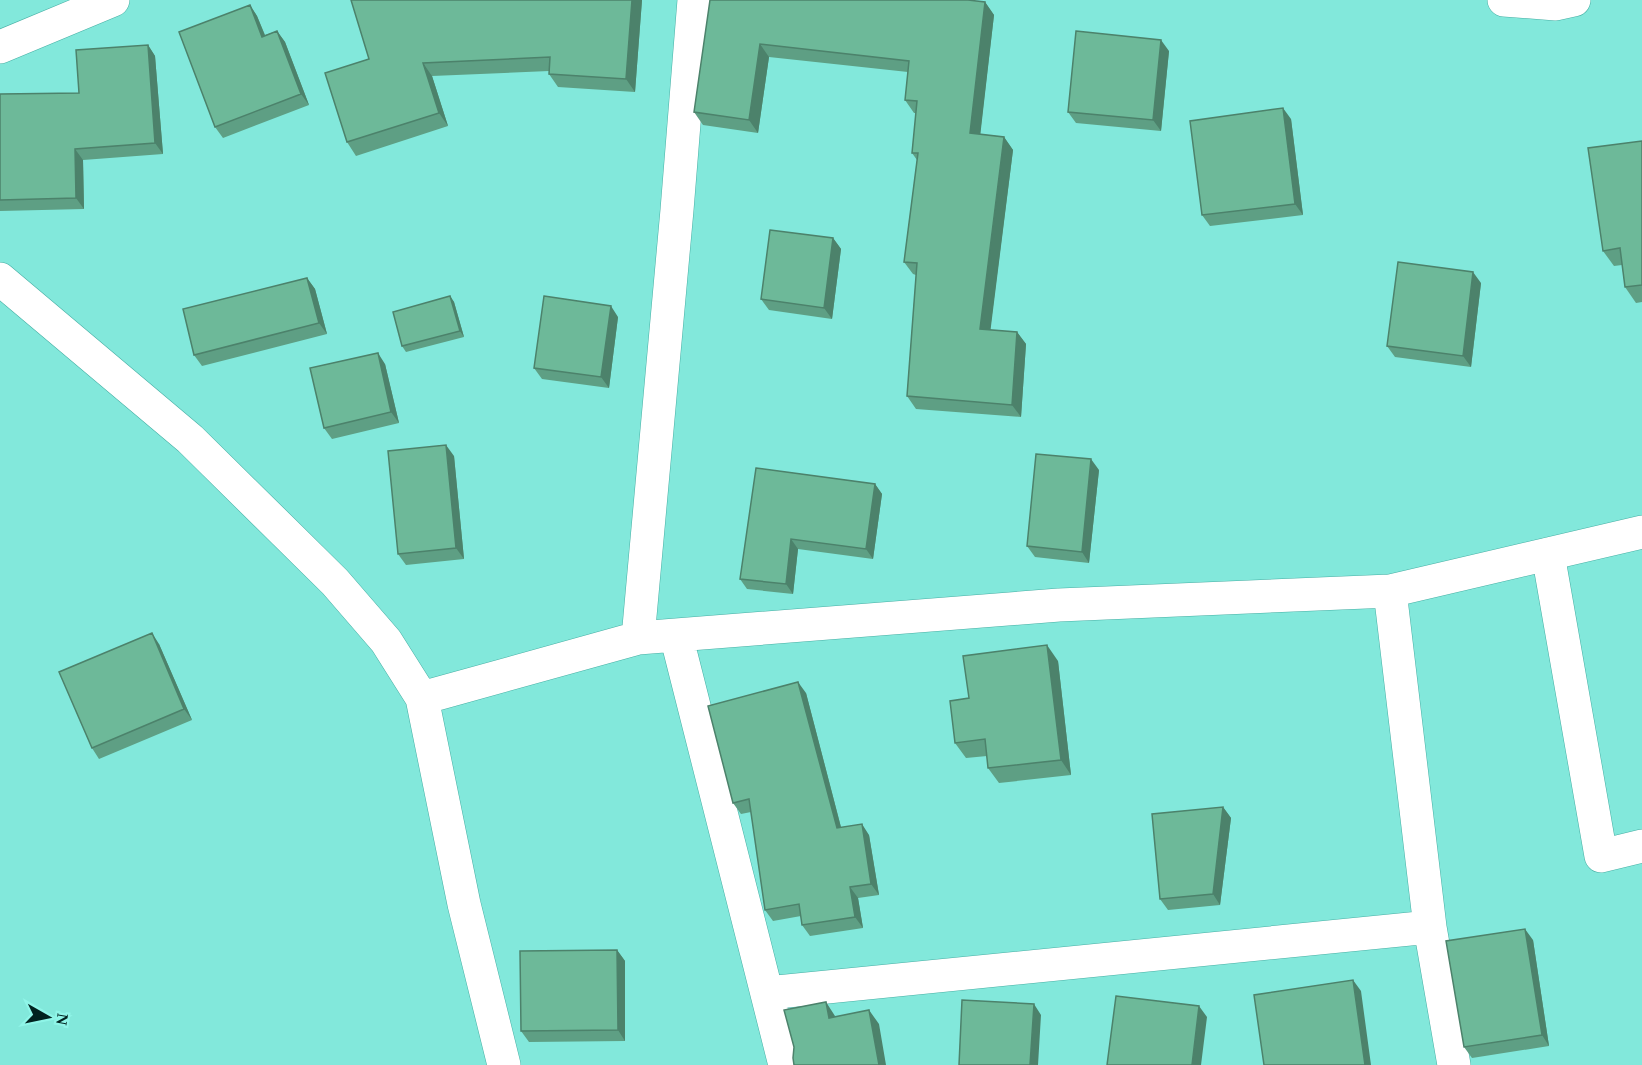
<svg xmlns="http://www.w3.org/2000/svg" width="1642" height="1065" font-family="'Times New Roman',serif">
<style>
.lines{fill:none;stroke-linecap:round;stroke-linejoin:round}
.minor-casing{stroke:#46afa4;stroke-width:34}
.tertiary-casing{stroke:#46afa4;stroke-width:34}
.minor{stroke:#fff;stroke-width:33}
.tertiary{stroke:#fff;stroke-width:33}
.wall{fill:#5e9f84}
.shaded-wall{fill:#4c826b}
.building{fill:#6db999;stroke:#4c826b;stroke-width:1.5}
</style>
<rect width="100%" height="100%" fill="#82e8db"/>
<g class="lines">
<g class="minor-casing">
<path id="minor" d="M0 279 190 439 335 582 386 641 422 698 464 904 504 1065
M1548 554 1601 856 1642 846
M1390 591 1430 927 1454 1065
M676 635 785 1065
M638 638 677 210 694 0
M422 698 638 638 1059 605 1390 591 1642 532
M767 993 1430 927"/>
</g>
<g class="tertiary-casing">
<path id="tertiary" d="M1504 0 1556 4 1574 0
M0 47 113 0"/>
</g>
<use href="#minor" class="minor"/>
<use href="#tertiary" class="tertiary"/>
</g>
<path class="wall" d="M351 0H642L635 92 558 87 549 74V71L432 76 448 126 356 156 347 142 369 59Z
M710 0 985 2 994 15 980 134 1004 137 1013 150 990 330 1017 332 1026 344 1021 417 916 409 907 396 916 275 913 274 904 262 917 160 912 153 916 113H914L905 100 908 72 769 57 758 133 703 125 694 112Z
M250 5 257 16 265 35 277 31 285 42 309 105 223 138 215 127Z
M148 45 155 56 163 154 83 160 84 209 0 211V94L79 93Z
M1169 51 1161 131 1076 123 1068 112Z
M1291 119 1303 215 1210 226 1202 215Z
M1642 141V302L1636 303 1625 287 1622 265 1614 266 1603 251Z
M833 238 841 249 832 319 769 310 761 299Z
M307 278 315 289 327 334 202 366 194 355Z
M1481 283 1471 367 1395 357 1387 346Z
M450 296 454 302 464 337 406 352 402 346Z
M618 317 609 388 542 379 534 368Z
M385 364 399 423 332 439 324 428Z
M454 456 464 559 406 565 398 554Z
M756 468 875 484 882 494 873 559 798 549 793 594 747 589 740 579Z
M1099 470 1089 563 1035 557 1027 546Z
M159 644 192 720 99 759 92 748Z
M1058 661 1071 775 999 783 988 768 987 756 966 758 955 743 969 698Z
M806 693 841 827 869 835 879 895 858 898 863 928 810 936 802 925 801 916 773 921 765 910 751 812 741 814 733 803Z
M1223 807 1231 818 1220 905 1168 910 1160 899Z
M1533 940 1549 1046 1472 1058 1464 1047Z
M617 950 625 961V1041L529 1042 521 1031Z"/>
<path class="shaded-wall" d="M632 0H642L635 92 626 79Z
M985 2 994 15 979 146 970 133Z
M250 5 257 16 270 48 262 37Z
M277 31 285 42 309 105 301 94Z
M1161 40 1169 51 1161 131 1153 120Z
M760 44 769 57 758 133 749 120Z
M148 45 155 56 163 154 155 143Z
M423 63 432 76 448 126 439 113Z
M1283 108 1291 119 1303 215 1295 204Z
M1004 137 1013 150 989 342 980 329Z
M75 149 83 160 84 209 76 198Z
M833 238 841 249 832 319 824 308Z
M1473 272 1481 283 1471 367 1463 356Z
M307 278 315 289 327 334 319 323Z
M450 296 454 302 464 337 460 331Z
M611 306 618 317 609 388 601 377Z
M1017 332 1026 344 1021 417 1012 405Z
M378 353 385 364 399 423 391 412Z
M446 445 454 456 464 559 456 548Z
M1091 459 1099 470 1089 563 1082 552Z
M875 484 882 494 873 559 866 549Z
M791 539 798 549 793 594 786 584Z
M152 633 159 644 192 720 184 709Z
M1047 645 1058 661 1071 775 1061 760Z
M798 682 806 693 844 839 837 828Z
M1223 807 1231 818 1220 905 1213 894Z
M862 824 869 835 879 895 871 884Z
M850 887 858 898 863 928 855 917Z
M1525 929 1533 940 1549 1046 1542 1035Z
M617 950 625 961V1041L618 1030Z
M1353 980 1361 991 1371 1065H1365Z
M826 1002 835 1016 838 1032 829 1018Z
M1034 1004 1041 1015 1038 1065H1030Z
M1199 1006 1207 1017 1201 1065H1192Z
M869 1010 879 1024 886 1065H879Z"/>
<path class="building" d="M351 0H632L626 79 549 74 550 57 423 63 439 113 347 142 325 73 369 59Z
M710 0H968L985 2 970 133 1004 137 980 329 1017 332 1012 405 907 396 917 263 904 262 918 153H912L917 101 905 100 909 61 760 44 749 120 694 112Z
M250 5 262 37 277 31 301 94 215 127 179 32Z
M1076 31 1161 40 1153 120 1068 112Z
M148 45 155 143 75 149 76 198 0 200V94L79 93 76 50Z
M1283 108 1295 204 1202 215 1190 121Z
M1642 141V285L1625 287 1620 248 1603 251 1588 148Z
M770 230 833 238 824 308 761 299Z
M1398 262 1473 272 1463 356 1387 346Z
M307 278 319 323 194 355 183 309Z
M450 296 460 331 402 346 393 312Z
M544 296 611 306 601 377 534 368Z
M378 353 391 412 324 428 310 368Z
M446 445 456 548 398 554 388 451Z
M1036 454 1091 459 1082 552 1027 546Z
M756 468 875 484 866 549 791 539 786 584 740 579Z
M152 633 184 709 92 748 59 672Z
M1047 645 1061 760 988 768 985 739 955 743 950 701 969 698 963 656Z
M798 682 837 828 862 824 871 884 850 887 855 917 802 925 799 904 765 910 749 799 733 803 708 706Z
M1223 807 1213 894 1160 899 1152 814Z
M1525 929 1542 1035 1464 1047 1446 941Z
M617 950 618 1030 521 1031 520 951Z
M1353 980 1365 1065H1264L1254 995Z
M1116 996 1199 1006 1192 1065H1107Z
M962 1000 1034 1004 1030 1065H959Z
M826 1002 829 1018 869 1010 879 1065H794L793 1058 794 1047 784 1010Z"/>
<g transform="translate(48 1017) rotate(99)" stroke="#8ff5e8" stroke-width="4.5" paint-order="stroke">
<path d="M0-4.5L10 22L0 15L-10 22Z" fill="#01221f"/>
<text y="-9" font-size="16" font-weight="bold" text-anchor="middle" fill="#01221f">N</text>
</g>
</svg>
